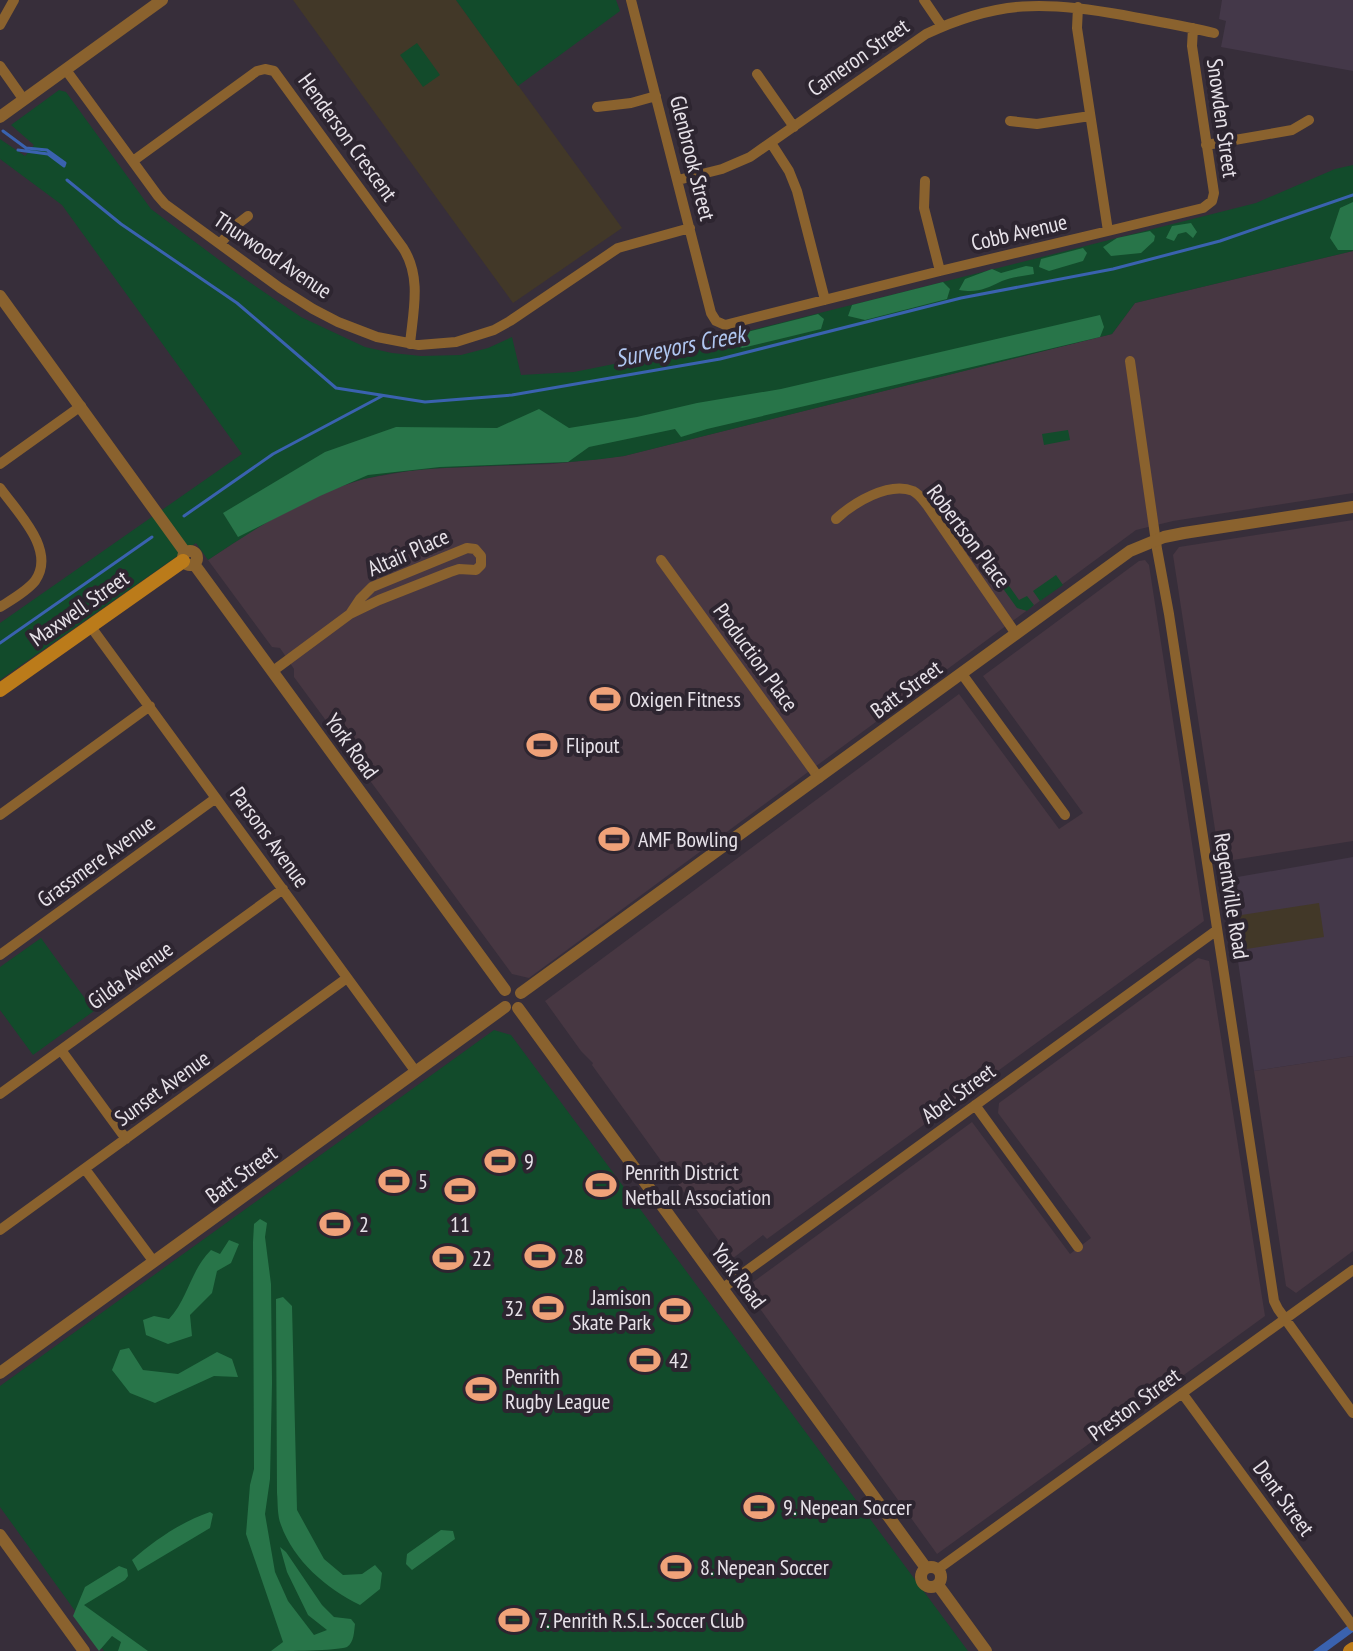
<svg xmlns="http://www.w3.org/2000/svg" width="1353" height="1651" font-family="'PT Sans Narrow',sans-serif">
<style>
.built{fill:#443849}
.industrial{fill:#473742}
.education{fill:#423828}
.green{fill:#124b2b}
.forest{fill:#287549}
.water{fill:#3a62af}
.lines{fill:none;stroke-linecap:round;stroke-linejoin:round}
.stream{stroke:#3a62af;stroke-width:3}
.minor{stroke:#8a622e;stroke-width:10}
.tertiary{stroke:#8a622e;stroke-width:12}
.secondary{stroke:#bb7b1a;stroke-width:14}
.labels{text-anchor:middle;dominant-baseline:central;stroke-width:8;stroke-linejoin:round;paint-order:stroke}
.street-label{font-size:22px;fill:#e7e2e9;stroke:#2d2530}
.poi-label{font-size:22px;fill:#e7e2e9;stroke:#2d2530;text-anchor:start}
.water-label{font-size:24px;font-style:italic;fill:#b0c7f1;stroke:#2d2530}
</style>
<rect width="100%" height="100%" fill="#372e3a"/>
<path class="built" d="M1222 0H1353V71L1221 47 1226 21 1219 19Z
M1353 857V1056L1254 1071 1226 879Z"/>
<path class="industrial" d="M1353 251V493L1173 521 1136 530 529 978 512 974 294 677V669L280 648 272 647 208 560 264 523 328 491 363 479 420 469 553 464 624 456 1112 334 1135 303Z
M1353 520V841L1220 862 1173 555 1179 547Z
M1145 560 1149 565 1204 921 767 1239 763 1235 732 1259 592 1065 593 1063 581 1051 545 1001 959 694 1059 829 1083 813 983 676 1139 561Z
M1198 958 1209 961 1265 1316 937 1554 745 1288 972 1122 1070 1254 1091 1238 998 1113 999 1103Z
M1353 1056V1251L1296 1293 1286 1286 1254 1071Z"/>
<path class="education" d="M293 0H456L622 228 513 303Z
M1319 903 1324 937 1240 950 1235 916Z"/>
<path class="green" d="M456 0H616L620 11 518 86Z
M417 43 440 75 423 87 400 55Z
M59 90 66 92 151 209 242 277 301 317 365 347 392 353 421 356 461 355 488 348 512 337 521 375 574 372 629 361 1256 203 1335 169 1353 165V251L1135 303 1112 334 624 456C578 463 532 464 485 466 444 468 404 469 364 479 307 494 257 528 208 560L196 543 0 680V623L242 454 62 205 0 159V139L25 156 34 145 11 125Z
M1068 430 1070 440 1044 445 1042 434Z
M986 554 1019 600 1027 596 1034 605 1027 611 1017 608 981 558Z
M1056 575 1063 585 1040 601 1033 591Z
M41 938 94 1011 33 1055 0 1010V967Z
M494 1030 511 1035 968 1651H104L0 1507V1386Z"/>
<path class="forest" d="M1353 202V250H1338L1330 238 1340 208Z
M1191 223 1197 232 1193 238 1186 232 1178 234 1174 241 1166 238 1172 226Z
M1150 231 1155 236 1154 241 1141 253 1111 256 1103 247 1117 238Z
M1083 248 1087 253 1083 261 1049 271 1039 267 1041 259Z
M1026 266 1033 267 1034 274C1024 276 1011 277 1002 281 985 289 978 293 959 290L965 279 992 269 1001 273Z
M943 282 950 289 947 299 865 320 848 316 852 305Z
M818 314 824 319 821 329 742 348 727 341 731 336Z
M1100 315 1104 327 1100 337 707 429 681 437 675 429 589 447 568 462 440 467 368 475 320 496 238 537 223 513 325 452 396 427 497 428 539 409 569 428 637 417 697 403 781 389Z
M260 1219 267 1223 265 1237 271 1284 272 1383 270 1479 265 1514 275 1572 288 1601 314 1635 327 1630 308 1615 287 1572 280 1547 286 1552 322 1605 334 1617 351 1619 355 1624C354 1632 354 1642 347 1647 336 1651 286 1651 271 1651L283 1642 246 1534 250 1485 254 1469 253 1242 254 1224Z
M229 1240 239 1244 231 1263 217 1271 212 1293 190 1315 192 1336 168 1344 146 1335 143 1320 154 1316 169 1319C189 1297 190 1271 211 1250L220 1254Z
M283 1297 292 1306 297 1510 324 1559 343 1575 362 1574 375 1565 382 1573 380 1589 360 1605C326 1588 294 1561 281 1525 277 1515 278 1503 277 1493L276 1299Z
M129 1348 143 1370 178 1374 217 1352 232 1359 238 1377 214 1376 155 1403 130 1393 112 1370 120 1350Z
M210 1512 213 1514 210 1528 138 1571 132 1560C155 1540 181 1522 210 1512Z
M441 1530 453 1531 455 1539 412 1570 406 1564 407 1554Z
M119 1566 127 1569 128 1576 125 1580 84 1605 148 1651H118L121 1642 112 1636 99 1651 73 1616 85 1587Z"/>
<path class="water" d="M1353 1622V1632L1327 1651H1313Z"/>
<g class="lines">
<path class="stream" d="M3 131 26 148
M18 150 48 154 64 166 65 163 47 150 26 148
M67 180 121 224 237 303 336 388 425 402 512 395 720 359 961 298 1113 269 1220 241 1353 195
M184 516 273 454 382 396
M0 643 152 537"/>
<path class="minor" d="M631 0 711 313 716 321 725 325 940 271 1108 231 1077 28 1078 7
M924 0 941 25
M0 25 14 0
M0 66 24 100
M66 70 158 196 165 204 280 288 313 309 338 322 377 337 419 345 456 342 494 330 510 321 618 248 690 228
M757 74 794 127
M597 107 631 103 656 96
M1010 121 1037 124 1090 116
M771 143 789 171 797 191 825 300
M1206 145 1292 130 1309 120
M133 161 257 71 265 69 274 71 403 248C422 277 413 312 410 344
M678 180 722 169 750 157 926 34C998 0 1046 1 1123 15 1154 21 1184 26 1214 33
M925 181 924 208 940 271
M1108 231 1203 208 1212 201 1214 193 1192 46 1193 28
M220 244 235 226 248 216
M1130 361 1157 549 1169 614 1274 1301 1278 1309 1353 1413
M0 464 81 406
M0 488C17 512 57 550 35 581 26 592 11 600 0 607
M836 519C853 503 889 481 913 491 919 494 923 500 927 505L1016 634
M661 560 819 778
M91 627 416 1072
M273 671 350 614 379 600 450 572 459 569 476 570 481 565V556L475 549 467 548 372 587 360 599 350 614
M962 674 1065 815
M0 815 150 706
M0 955 216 798
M61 1050 126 1139
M0 1094 283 889
M975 1105 1078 1247
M85 1169 154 1262
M0 1230 347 978
M723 1288 1217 930
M1182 1393 1353 1626
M938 1569 1353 1270"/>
<path class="tertiary" d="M0 117 162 0
M0 296 185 552
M183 558a7 7 0 1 1 14 0a7 7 0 1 1-14 0Z
M194 564 505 990
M521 993 1130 551 1164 537 1184 533 1353 507
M518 1008 926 1568
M0 1373 505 1007
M0 1535 84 1651
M921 1577a10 10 0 1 1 20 0a10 10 0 1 1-20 0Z
M938 1585 986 1651"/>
<path class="secondary" d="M0 690 183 561
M1350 1651 1353 1649"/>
</g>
<defs>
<g id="stadium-bare" transform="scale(2.4)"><path d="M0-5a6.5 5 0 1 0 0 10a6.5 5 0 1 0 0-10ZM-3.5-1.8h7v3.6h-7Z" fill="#f0a279" stroke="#2d2530" stroke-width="2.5" paint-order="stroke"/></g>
</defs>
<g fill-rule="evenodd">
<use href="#stadium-bare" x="605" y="699"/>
<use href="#stadium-bare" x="542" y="745"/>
<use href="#stadium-bare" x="614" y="839"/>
<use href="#stadium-bare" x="500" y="1161"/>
<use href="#stadium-bare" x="394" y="1181"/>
<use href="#stadium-bare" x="601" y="1185"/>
<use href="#stadium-bare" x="460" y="1190"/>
<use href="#stadium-bare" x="335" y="1224"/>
<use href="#stadium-bare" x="540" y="1256"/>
<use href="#stadium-bare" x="448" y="1258"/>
<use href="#stadium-bare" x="548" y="1308"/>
<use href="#stadium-bare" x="675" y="1310"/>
<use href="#stadium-bare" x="645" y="1360"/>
<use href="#stadium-bare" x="481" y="1389"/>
<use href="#stadium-bare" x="759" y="1507"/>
<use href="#stadium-bare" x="676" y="1567"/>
<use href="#stadium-bare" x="514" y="1620"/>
</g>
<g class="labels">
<g class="street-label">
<text transform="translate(858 57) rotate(-35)">Cameron Street</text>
<text transform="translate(1223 118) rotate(82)">Snowden Street</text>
<text transform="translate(348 137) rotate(54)">Henderson Crescent</text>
<text transform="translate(693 158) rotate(76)">Glenbrook Street</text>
<text transform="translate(1019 232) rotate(-13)">Cobb Avenue</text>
<text transform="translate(273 255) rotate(34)">Thurwood Avenue</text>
<text transform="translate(969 536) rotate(53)">Robertson Place</text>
<text transform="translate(408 552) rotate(-24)">Altair Place</text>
<text transform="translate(79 608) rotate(-35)">Maxwell Street</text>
<text transform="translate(756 657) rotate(54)">Production Place</text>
<text transform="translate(906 689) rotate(-36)">Batt Street</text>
<text transform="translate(352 746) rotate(54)">York Road</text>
<text transform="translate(270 837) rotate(54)">Parsons Avenue</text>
<text transform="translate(96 861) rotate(-36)">Grassmere Avenue</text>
<text transform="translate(1232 896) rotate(81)">Regentville Road</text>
<text transform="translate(130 975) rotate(-36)">Gilda Avenue</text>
<text transform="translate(162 1088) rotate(-36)">Sunset Avenue</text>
<text transform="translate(958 1093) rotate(-36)">Abel Street</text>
<text transform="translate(241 1174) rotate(-36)">Batt Street</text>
<text transform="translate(739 1276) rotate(53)">York Road</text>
<text transform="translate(1134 1404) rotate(-36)">Preston Street</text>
<text transform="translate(1284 1498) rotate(54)">Dent Street</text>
</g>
<g class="poi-label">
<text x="629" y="699">Oxigen Fitness</text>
<text x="566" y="745">Flipout</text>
<text x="638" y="839">AMF Bowling</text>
<text x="524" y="1161">9</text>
<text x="625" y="1172">Penrith District<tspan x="625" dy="25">Netball Association</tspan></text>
<text x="418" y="1181">5</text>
<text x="359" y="1224">2</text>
<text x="460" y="1224" text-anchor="middle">11</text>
<text x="564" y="1256">28</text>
<text x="472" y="1258">22</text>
<text x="651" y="1297" text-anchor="end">Jamison<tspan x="651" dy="25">Skate Park</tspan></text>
<text x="524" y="1308" text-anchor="end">32</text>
<text x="669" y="1360">42</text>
<text x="505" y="1376">Penrith<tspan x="505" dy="25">Rugby League</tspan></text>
<text x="783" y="1507">9. Nepean Soccer</text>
<text x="700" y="1567">8. Nepean Soccer</text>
<text x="538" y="1620">7. Penrith R.S.L. Soccer Club</text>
</g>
<g class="water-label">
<text transform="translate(680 346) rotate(-11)">Surveyors Creek</text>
</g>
</g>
</svg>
